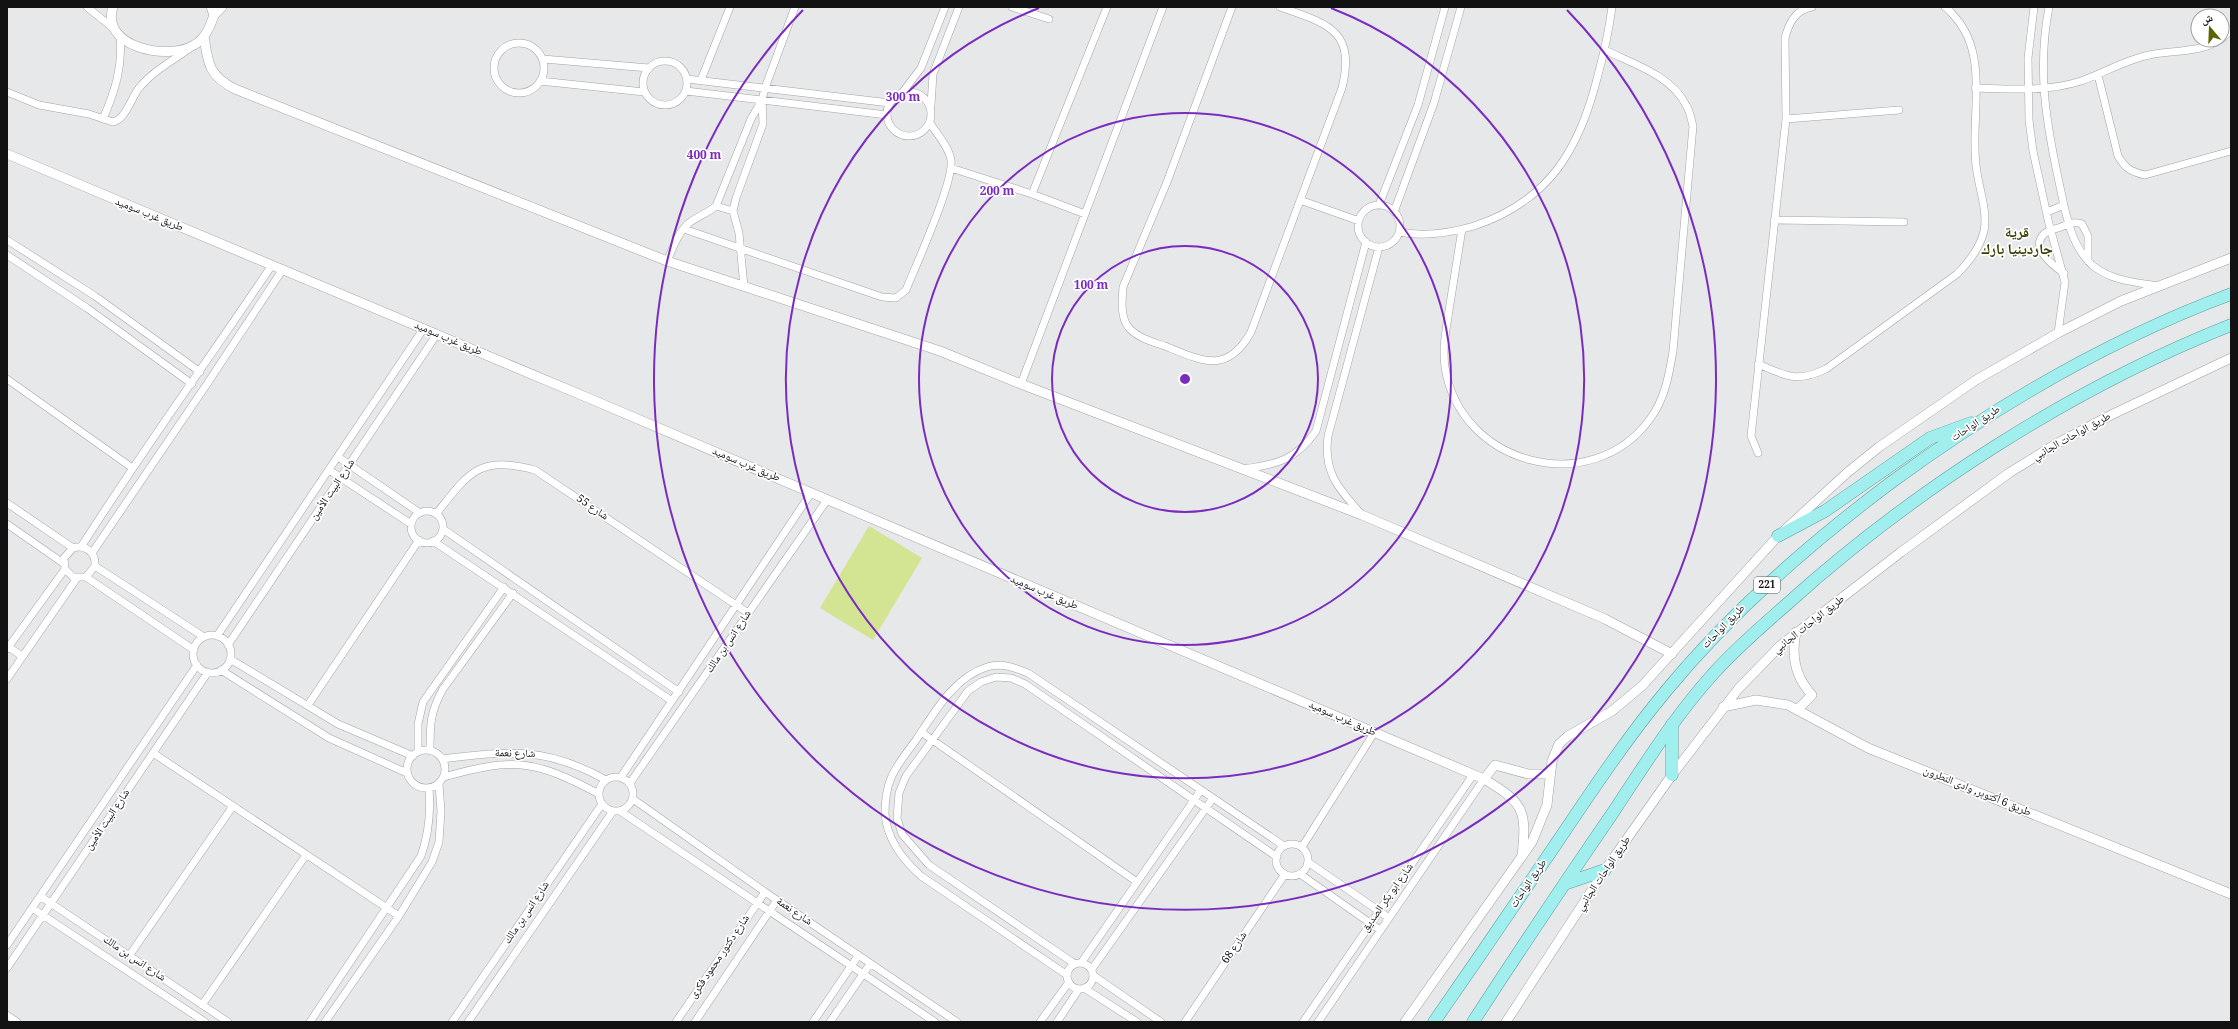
<svg xmlns="http://www.w3.org/2000/svg" width="2238" height="1029" font-family="Georgia,'Noto Naskh Arabic',serif">
<style>
.green{fill:#d3e492}
.lines{fill:none;stroke-linecap:round;stroke-linejoin:round}
.minor-casing{stroke:#a2a4a5;stroke-width:8}
.tertiary-casing{stroke:#a2a4a5;stroke-width:10}
.trunk-casing{stroke:#5f9e9e;stroke-width:13}
.minor{stroke:#fff;stroke-width:7}
.tertiary{stroke:#fff;stroke-width:9}
.trunk{stroke:#a0eeee;stroke-width:12}
.ring{fill:none;stroke:#7b2cbf;stroke-width:2}
.labels{text-anchor:middle;dominant-baseline:central;stroke-width:3.5;stroke-linejoin:round;paint-order:stroke}
.shield{fill:#fff;stroke:#59595a;stroke-width:1}
.shield-label{font-size:10px;font-weight:bold;fill:#121213}
.street-label{font-size:11px;fill:#121213;stroke:#fff}
.district-label{font-size:15px;font-weight:bold;fill:#3d4203;stroke:#fff}
.centre{fill:#7b2cbf;stroke:#fff;stroke-width:2}
.ring-label{font-size:12px;text-anchor:middle;font-weight:bold;fill:#7b2cbf;stroke:#fff;stroke-width:3.5;stroke-linejoin:round;paint-order:stroke}
</style>
<rect width="100%" height="100%" fill="#e6e8e9"/>
<path class="green" d="M869 526 922 558 873 640 820 608Z"/>
<g class="lines">
<g class="minor-casing">
<path id="minor" d="M87 7 113 28
M1012 7 1049 19
M1232 7 1167 182 1123 287C1122 300 1120 317 1129 328 1138 338 1153 342 1165 346 1202 361 1227 375 1251 332L1342 88C1356 30 1328 24 1280 7
M2034 7 2028 58 2029 120 2033 151 2049 224 2065 282 2058 333
M2049 7C2037 69 2046 122 2059 182 2065 210 2070 245 2092 265 2111 281 2135 282 2158 286
M2222 39 2231 30
M494 68a25 25 0 1 1 50 0a25 25 0 1 1-50 0Z
M543 59 649 68
M643 83a22 22 0 1 1 44 0a22 22 0 1 1-44 0Z
M2098 75 2118 156C2125 168 2131 172 2145 175L2231 151
M687 79 890 103
M701 80 730 7
M540 81 644 92
M1975 88C2011 89 2047 92 2081 81 2104 73 2125 60 2149 55 2172 50 2200 53 2220 40
M686 91 887 115
M887 114a22 22 0 1 1 44 0a22 22 0 1 1-44 0Z
M7 92 39 105 89 114 113 122C126 119 131 98 139 88 152 72 172 61 189 49
M902 93 921 68 945 7
M931 105 933 74 959 7
M103 119C115 91 123 67 120 36
M1786 119 1899 110
M951 168 1032 194 1085 214
M1032 194 1107 7
M1300 200 1359 221
M1379 205 1418 105 1445 7
M1358 226a21 21 0 1 1 42 0a21 21 0 1 1-42 0Z
M716 206 733 211
M1394 212 1434 103 1461 7
M2047 212 2064 205
M1774 220 1904 222
M684 229 882 297 896 298 906 290C916 265 954 182 951 160 949 147 937 134 930 123
M1462 229C1458 254 1454 279 1450 304 1447 325 1442 346 1445 367 1460 466 1592 499 1650 419 1665 399 1669 375 1673 351L1693 126C1691 119 1690 111 1686 105 1671 75 1633 64 1605 50
M1399 232C1424 237 1450 233 1474 226 1550 201 1580 148 1598 75 1604 53 1609 30 1612 7
M7 240 95 296 200 372
M7 255 87 308 192 384
M667 261C673 248 678 232 689 223 698 216 708 213 716 206L751 119 762 100
M2064 273C2053 266 2030 247 2044 234 2048 230 2056 229 2061 227 2069 224 2075 221 2082 224L2088 236V261
M744 287 739 233 733 211 736 198 763 124 762 100 765 88 795 7
M1758 364C1787 376 1796 383 1826 369L1957 274C1969 262 1980 248 1984 231 1988 209 1978 187 1976 165 1970 118 1990 56 1955 17 1952 14 1949 9 1945 7
M7 379 131 467
M1021 384 1163 7
M1758 453 1751 436 1786 119 1785 38C1789 23 1795 10 1812 7
M338 457 420 513
M1242 469C1276 465 1296 460 1316 431L1366 242
M329 470 411 524
M7 503 73 548C85 544 96 552 95 566L86 577H73L65 569 64 558 73 548
M411 527a16 16 0 1 1 32 0a16 16 0 1 1-32 0Z
M436 514C469 473 478 455 535 470L748 613
M1362 515C1339 489 1323 473 1328 436L1379 247
M7 524 63 563
M443 529 679 692
M433 541 672 701
M81 547C142 451 209 359 272 265
M92 553 207 384 283 269
M95 566 204 637
M86 577 194 650
M193 654a19 19 0 1 1 38 0a19 19 0 1 1-38 0Z
M217 636 424 328
M228 645 437 334
M7 646 22 656
M7 649 65 569
M230 659 338 724 413 756
M221 670 329 738 407 773
M7 679 77 578
M308 705 419 540
M921 732 1137 882
M407 769a19 19 0 1 1 38 0a19 19 0 1 1-38 0Z
M430 751C430 725 430 712 443 689L513 593
M418 752V724L423 702 504 587
M153 753 399 916
M442 759C508 751 545 746 606 780
M599 794a17 17 0 1 1 34 0a17 17 0 1 1-34 0Z
M444 777C513 757 536 760 599 794
M621 777 811 493
M630 783 827 500
M633 799 765 892 957 1022
M620 811 935 1022
M1276 860a16 16 0 1 1 32 0a16 16 0 1 1-32 0Z
M1302 847 1374 733
M1308 862 1389 918
M1300 874 1380 930
M40 896 228 1022
M32 908 205 1022
M7 945 197 665
M129 956 233 806
M1067 976a13 13 0 1 1 26 0a13 13 0 1 1-26 0Z
M1081 963 1201 790
M1075 964 929 865 902 834 897 818 899 793 906 776 968 691 981 682 996 677 1011 678 1025 684 1277 857
M7 968 208 672
M1092 969 1213 798
M1067 975 921 876C903 860 887 839 885 814 885 802 886 790 891 778 897 764 907 752 916 740 934 713 954 677 987 667 1001 662 1015 668 1028 673L1284 846
M1094 976 1161 1022
M1084 988 1137 1022
M202 1005 306 855
M7 1015 17 1022
M310 1022 421 856C429 833 431 812 429 788
M325 1022 399 916 432 862 439 842 441 811 439 784
M452 1022 602 804
M468 1022 613 811
M676 1022 765 892
M695 1022 777 900
M813 1022 858 956
M830 1022 870 964
M1040 1022 1069 982
M1057 1022 1079 989
M1185 1022 1285 874
M1303 1022 1473 775
M1318 1022 1484 779"/>
</g>
<g class="tertiary-casing">
<path id="tertiary" d="M113 7C100 47 167 61 194 45 205 39 210 27 214 15L211 7
M214 15 222 7
M204 36C208 64 209 76 235 89L667 261 940 351 1021 384 1362 515 1605 619 1672 654
M7 154 586 397 1484 779C1524 803 1527 810 1522 856
M1796 632C1791 656 1795 677 1812 695L1797 710
M1723 707 1756 700 1788 705 1868 748 2231 894
M1484 779 1495 765 1528 774H1550
M1405 1022 1532 842 1547 805 1552 761 1559 744 1568 736 1612 711 1642 686 1778 536 1848 472 1879 447 1976 380 2058 333 2121 301 2231 258
M1506 1022 1605 870 1672 775 1739 688 1781 645 1901 552 2009 473 2056 444 2111 415 2231 358"/>
</g>
<g class="trunk-casing">
<path id="trunk" d="M1778 536 1825 511 1930 438 1971 423
M1672 724V775
M1564 884 1605 870
M1434 1022C1475 963 1516 903 1556 844 1591 792 1626 739 1666 691 1732 611 1810 543 1893 481 1997 405 2110 339 2231 294
M1473 1022C1519 951 1566 881 1614 811 1645 764 1675 716 1713 674 1735 649 1761 627 1786 605 1913 490 2072 388 2231 325"/>
</g>
<use href="#minor" class="minor"/>
<use href="#tertiary" class="tertiary"/>
<use href="#trunk" class="trunk"/>
</g>
<g class="ring">
<circle cx="1185" cy="379" r="133"/>
<circle cx="1185" cy="379" r="266"/>
<path d="M1331 8A399 399 0 1 1 1039 8"/>
<path d="M1567 10A531 531 0 1 1 803 10"/>
</g>
<g class="labels">
<rect class="shield" x="1754" y="577" width="26" height="16" rx="3"/>
<g class="shield-label">
<text x="1767" y="585">221</text>
</g>
<g class="street-label">
<text transform="translate(149 215) rotate(22)">طريق غرب سوميد</text>
<text transform="translate(448 339) rotate(23)">طريق غرب سوميد</text>
<text transform="translate(1976 424) rotate(-33)">طريق الواحات</text>
<text transform="translate(2072 437) rotate(-29)">طريق الواحات الجانبي</text>
<text transform="translate(746 465) rotate(23)">طريق غرب سوميد</text>
<text transform="translate(333 490) rotate(-56)">شارع البيت الأمين</text>
<text transform="translate(592 508) rotate(34)">شارع 55</text>
<text transform="translate(1044 593) rotate(23)">طريق غرب سوميد</text>
<text transform="translate(1809 625) rotate(-38)">طريق الواحات الجانبي</text>
<text transform="translate(1724 627) rotate(-46)">طريق الواحات</text>
<text transform="translate(729 642) rotate(-56)">شارع انس بن مالك</text>
<text transform="translate(1342 719) rotate(24)">طريق غرب سوميد</text>
<text transform="translate(515 754) rotate(1)">شارع نعمة</text>
<text transform="translate(1977 792) rotate(22)">طريق 6 أكتوبر, وادى النطرون</text>
<text transform="translate(108 820) rotate(-56)">شارع البيت الأمين</text>
<text transform="translate(1604 874) rotate(-56)">طريق الواحات الجانبي</text>
<text transform="translate(1529 884) rotate(-56)">طريق الواحات</text>
<text transform="translate(1388 898) rotate(-55)">شارع ابو بكر الصديق</text>
<text transform="translate(794 912) rotate(34)">شارع نعمة</text>
<text transform="translate(527 913) rotate(-56)">شارع انس بن مالك</text>
<text transform="translate(1235 948) rotate(-56)">شارع 68</text>
<text transform="translate(720 957) rotate(-56)">شارع دكتور محمود فكرى</text>
<text transform="translate(134 959) rotate(34)">شارع انس بن مالك</text>
</g>
<g class="district-label">
<text x="2017" y="234">قرية<tspan x="2017" dy="17">جاردينيا بارك</tspan></text>
</g>
</g>
<circle cx="1185" cy="379" r="6" class="centre"/>
<g class="ring-label">
<text x="903" y="101">300 m</text>
<text x="704" y="159">400 m</text>
<text x="997" y="195">200 m</text>
<text x="1091" y="289">100 m</text>
</g>
<rect width="2238" height="1029" fill="none" stroke="#121213" stroke-width="16"/>
<g transform="translate(2210 28) rotate(341)"><circle r="19" fill="#ffffff" stroke="#a0a0a1"/>
<path d="M0-3L7 15L0 10L-7 15Z" fill="#5c6401"/>
<text y="-6" font-size="11" font-weight="bold" text-anchor="middle" fill="#121213">ش</text>
</g>
</svg>
